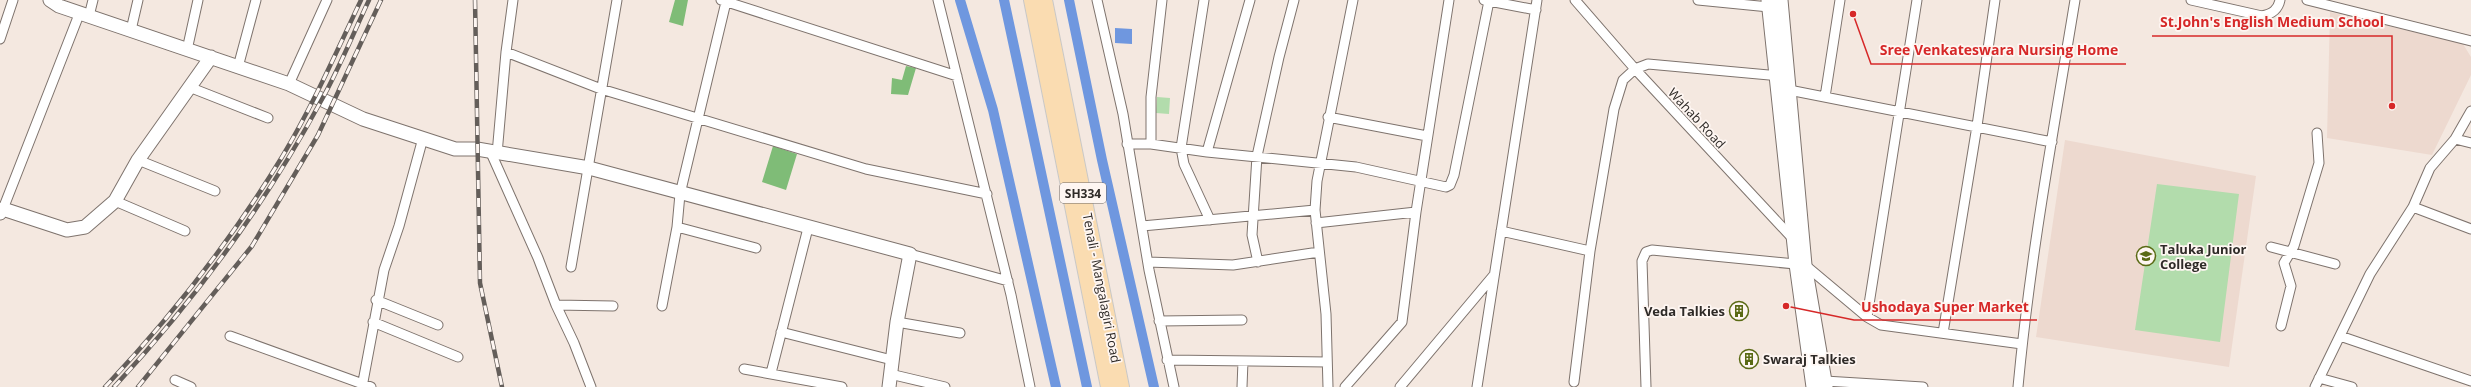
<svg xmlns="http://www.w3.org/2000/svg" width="2471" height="387" font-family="'Open Sans',sans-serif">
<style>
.built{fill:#edd9cf}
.green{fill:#b2dcac}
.forest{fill:#7fbc77}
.water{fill:#6f97df}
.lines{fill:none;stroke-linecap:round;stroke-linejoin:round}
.canal{stroke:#6f97df;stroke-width:10}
.street-casing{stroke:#7e736d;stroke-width:11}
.secondary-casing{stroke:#7e736d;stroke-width:15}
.primary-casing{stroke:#c9c8c7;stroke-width:16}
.street{stroke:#fff;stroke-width:9}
.secondary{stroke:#fff;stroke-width:13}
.primary{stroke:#fadcb1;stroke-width:14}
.rail-casing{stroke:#645e5a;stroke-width:4.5}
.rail{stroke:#fef6f2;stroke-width:3;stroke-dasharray:9;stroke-linecap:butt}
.labels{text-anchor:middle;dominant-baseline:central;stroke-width:3.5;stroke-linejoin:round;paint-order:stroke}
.shield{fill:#fef6f2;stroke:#6c6764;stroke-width:1}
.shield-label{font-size:12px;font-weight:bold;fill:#2e2a27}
.street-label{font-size:13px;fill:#2e2a27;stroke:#fef6f2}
.poi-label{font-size:13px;font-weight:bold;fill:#2e2a27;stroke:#fef6f2;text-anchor:start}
.leader{fill:none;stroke:#d62828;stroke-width:1.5}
.callout-dot{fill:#d62828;stroke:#fef6f2;stroke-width:1.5}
.callout-label{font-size:14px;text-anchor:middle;font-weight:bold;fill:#d62828;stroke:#fef6f2;stroke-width:3.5;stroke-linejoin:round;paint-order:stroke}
</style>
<rect width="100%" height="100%" fill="#f4e8e0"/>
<path class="built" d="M2330 12 2463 44 2471 57V75L2432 155 2327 138Z
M2065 140 2256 176 2229 367 2036 337Z"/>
<path class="green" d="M1157 97 1170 98 1169 114 1156 113Z
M2157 184 2239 194 2220 342 2135 330Z"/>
<path class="forest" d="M675 0H688L683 26 669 22Z
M906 66 916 68 908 95 891 94 892 78 902 80Z
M773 146 797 154 786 190 762 182Z"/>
<path class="water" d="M1115 28 1132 29V44L1115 43Z"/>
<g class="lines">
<path class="canal" d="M960 0 993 110 1056 387
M1004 0 1087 387
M1069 0 1102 160 1154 387"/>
<g class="street-casing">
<path id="street" d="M721 0 957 76
M938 0 1011 295 1030 387
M1097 0 1123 114 1149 270 1174 387
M1204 0 1181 148 1184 164 1210 220
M1484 0 1536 10
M1575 0 1635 69 1795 241
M1698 0 1769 7
M2191 0 2262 16C2272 14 2278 10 2280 0
M2307 0 2471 41
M89 16 93 0
M131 30 138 0
M0 39 13 0
M187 50 198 0
M506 52 601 89 866 169 987 194
M238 67 256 0
M289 84 327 0
M189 87 268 118
M1784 89 2052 142
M1825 97 1840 0
M1328 117 1427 136
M2455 139 2471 143
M1127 144H1151L1207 152 1356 167 1446 187 1450 185 1454 175 1489 1
M1151 144V97L1162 0
M1207 152 1250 0
M491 153 538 258 556 305 574 343 591 387
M497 154 506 52 513 0
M138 160 215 191
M115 201 185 231
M2413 207 2471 229
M0 208 3 209 80 12
M1316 223 1416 212
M1142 226 1315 210
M677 227 756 248
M1501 231 1590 251
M2271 247 2335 264
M910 254 1008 281
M1148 262 1233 265 1319 252
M1258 262 1252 235 1257 156 1279 57 1294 0
M571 267 617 0
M376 300 438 325
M556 305 613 306
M662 306 677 227 680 194 726 2
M1867 317 1917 0
M1159 321 1242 320
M373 322 458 357
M897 322 960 333
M2281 326 2291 286 2284 263 2294 246 2319 163 2317 133
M781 332 892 360
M1943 333 1977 126 1995 0
M230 336 371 387
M2340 336 2471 381
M1167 360 1327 362
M744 369 842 387
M771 373 808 228
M890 374 945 387
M2319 378 2352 387
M175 380 191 387
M1825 381 1923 387
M1574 382 1590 251 1614 109 1623 80 1635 69 1648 64 1781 76
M362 387 384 270 399 226 423 138
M1242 387 1243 361
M1328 387 1326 314 1315 210 1317 181 1353 0
M1345 387 1402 322 1416 212 1449 0
M1400 387 1494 275
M1477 387 1537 0
M1646 387 1642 261 1646 252 1652 250 1805 265 1867 317 1881 325 2022 344
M2018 387C2030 257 2054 128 2075 0
M2315 387 2370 274 2413 207 2430 168 2455 139 2471 111"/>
</g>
<g class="secondary-casing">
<path id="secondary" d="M50 0 59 6 289 84 363 119 455 149H477L589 168 910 254 897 322 889 387
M1768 0 1796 264 1813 387
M1781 0 1805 265 1826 387
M0 213 3 209 67 230 85 227 115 201 138 160 211 57"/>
</g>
<g class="primary-casing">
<path id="primary" d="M1031 0 1108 387
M1045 0 1122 387"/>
</g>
<use href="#street" class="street"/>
<use href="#secondary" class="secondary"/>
<use href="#primary" class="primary"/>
<g class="rail-casing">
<path id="rail" d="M475 0 480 283 502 387
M105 387C171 317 232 239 282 157 312 107 336 53 361 0
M114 387C194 301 265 205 321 101 339 69 353 34 369 0
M138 387 252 246 318 135 381 0"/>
</g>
<use href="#rail" class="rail"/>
</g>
<defs>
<g id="school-ring" transform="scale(1)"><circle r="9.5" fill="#fef6f2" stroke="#5a6a14" stroke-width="1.5"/><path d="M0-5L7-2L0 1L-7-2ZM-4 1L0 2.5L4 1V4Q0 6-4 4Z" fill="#5a6a14"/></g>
<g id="building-ring" transform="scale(1)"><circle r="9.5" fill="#fef6f2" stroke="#5a6a14" stroke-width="1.5"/><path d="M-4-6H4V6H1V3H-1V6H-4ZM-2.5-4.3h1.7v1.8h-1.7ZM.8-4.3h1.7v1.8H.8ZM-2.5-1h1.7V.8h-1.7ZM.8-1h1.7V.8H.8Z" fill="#5a6a14"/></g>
</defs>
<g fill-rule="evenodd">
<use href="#school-ring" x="2146" y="256"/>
<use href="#building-ring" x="1739" y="311"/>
<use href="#building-ring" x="1749" y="359"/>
</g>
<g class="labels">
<rect class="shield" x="1060" y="183" width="46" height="20" rx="3"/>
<g class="shield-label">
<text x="1083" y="193">SH334</text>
</g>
<g class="street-label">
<text transform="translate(1697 118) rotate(47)">Wahab Road</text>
<text transform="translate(1102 288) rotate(79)">Tenali - Mangalagiri Road</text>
</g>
<g class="poi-label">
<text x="2160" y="249">Taluka Junior<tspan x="2160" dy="15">College</tspan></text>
<text x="1725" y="311" text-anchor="end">Veda Talkies</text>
<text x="1763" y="359">Swaraj Talkies</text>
</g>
</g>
<path class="leader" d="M2392 106L2392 36H2152M1853 14L1871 64H2126M1786 306L1854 320H2037"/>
<g class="callout-dot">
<circle cx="2392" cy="106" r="4"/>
<circle cx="1853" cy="14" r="4"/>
<circle cx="1786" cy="306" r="4"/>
</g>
<g class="callout-label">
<text x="2272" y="27">St.John's English Medium School</text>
<text x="1999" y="55">Sree Venkateswara Nursing Home</text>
<text x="1945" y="312">Ushodaya Super Market</text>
</g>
</svg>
